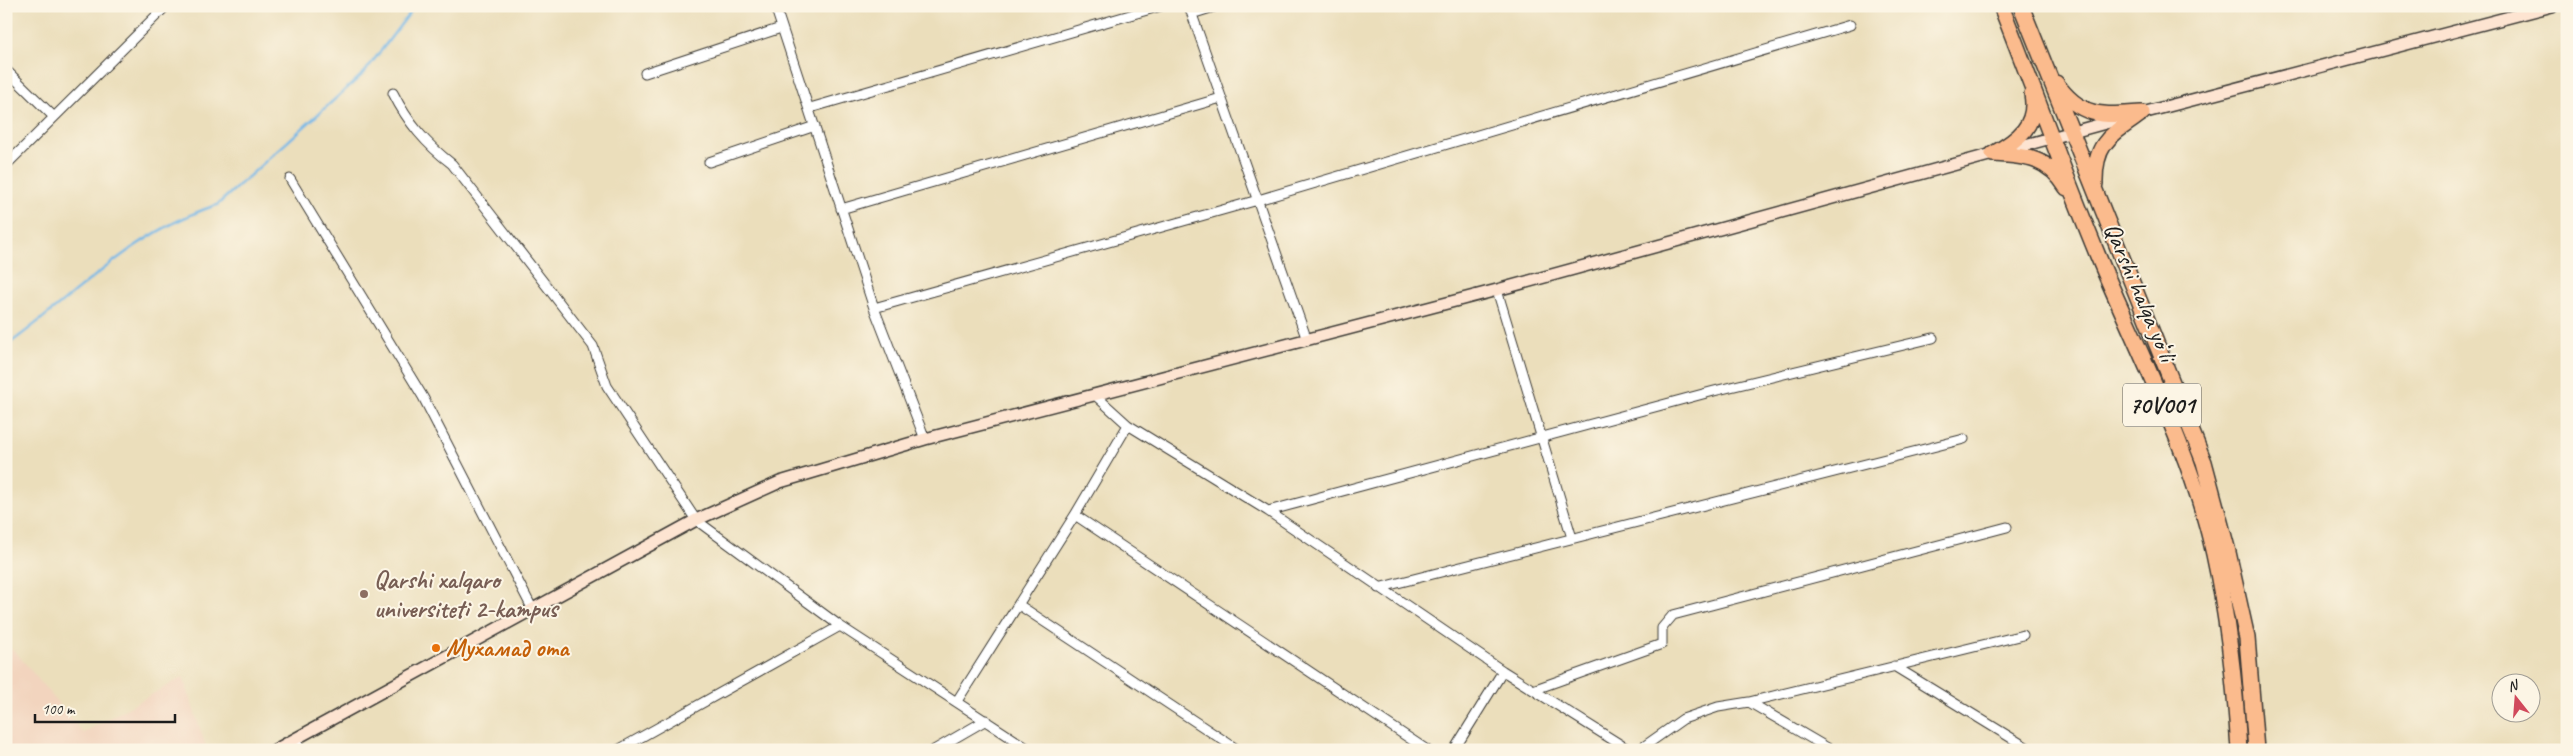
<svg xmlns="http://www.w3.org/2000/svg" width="2573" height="756" font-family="Caveat,sans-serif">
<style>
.built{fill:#f2d4be}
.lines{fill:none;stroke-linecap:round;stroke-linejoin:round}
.stream{stroke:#72b7e8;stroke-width:2.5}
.street-casing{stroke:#3b3934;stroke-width:11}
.secondary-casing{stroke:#3b3934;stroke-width:14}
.highway-casing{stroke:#3b3934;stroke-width:18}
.street{stroke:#fff;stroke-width:9}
.secondary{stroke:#fde4d1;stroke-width:11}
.highway{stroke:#fbbb8d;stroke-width:15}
.education-dot{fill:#8d6e63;stroke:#fcf5e5;stroke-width:2}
.food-dot{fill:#e8710a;stroke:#fcf5e5;stroke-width:2}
.labels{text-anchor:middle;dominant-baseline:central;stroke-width:4;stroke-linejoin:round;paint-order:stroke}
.shield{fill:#fcf5e5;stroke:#5f5d58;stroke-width:1}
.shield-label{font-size:24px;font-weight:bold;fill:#1c1c1c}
.street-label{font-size:25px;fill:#1c1c1c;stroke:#fcf5e5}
.education-label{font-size:25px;font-weight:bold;fill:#785e54;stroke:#fcf5e5;text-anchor:start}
.food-label{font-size:25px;font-weight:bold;fill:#c56008;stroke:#fcf5e5;text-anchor:start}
</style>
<rect width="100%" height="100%" fill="#fcf5e5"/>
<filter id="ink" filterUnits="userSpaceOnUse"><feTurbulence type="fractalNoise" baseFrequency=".02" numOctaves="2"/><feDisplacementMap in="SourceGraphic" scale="10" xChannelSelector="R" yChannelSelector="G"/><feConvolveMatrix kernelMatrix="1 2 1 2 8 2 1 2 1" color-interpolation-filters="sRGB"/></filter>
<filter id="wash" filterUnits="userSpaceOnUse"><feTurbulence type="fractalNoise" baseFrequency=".0096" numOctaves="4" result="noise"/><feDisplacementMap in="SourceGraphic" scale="20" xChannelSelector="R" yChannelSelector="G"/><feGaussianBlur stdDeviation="1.12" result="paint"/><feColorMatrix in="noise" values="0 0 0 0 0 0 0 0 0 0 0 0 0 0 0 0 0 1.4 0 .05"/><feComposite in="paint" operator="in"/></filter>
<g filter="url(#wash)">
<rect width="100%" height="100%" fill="#ebdebb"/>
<path class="built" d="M13 649 83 733 183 677 207 750H6V652Z"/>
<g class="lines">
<path class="stream" d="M6 346C75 297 134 231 217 205L364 73 415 6"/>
</g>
</g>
<g filter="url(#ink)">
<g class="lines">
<g class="street-casing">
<path id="street" d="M775 6 874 308 925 439
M1189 6 1307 340
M1193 6 1198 12 1217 6
M6 70 54 117
M645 73 781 28
M393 93C408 123 426 144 452 164L593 346 607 386 696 520 840 626 1030 750
M810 108 1161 6
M709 162 815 126
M6 165 166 6
M290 179 423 397 533 610
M841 209 1221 98
M1497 290 1572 538
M874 308 1258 200 1850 25
M1128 425 1268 511 1503 671 1629 750
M1268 511 1714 391 1933 338
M1075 515 1427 750
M1378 588 1964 439
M1019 605 1238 750
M1894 666 2031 750
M1533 690 1662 644V628L1673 615 2007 527
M957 701 1075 515 1128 425 1096 396
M1749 702 2023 635
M295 740 301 750
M618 750 840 626
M934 750 986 720
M1454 750 1503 671
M1639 750 1683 719 1718 707 1749 702 1831 750"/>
</g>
<g class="secondary-casing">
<path id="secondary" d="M275 750 696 520 780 482 925 439 1497 290 2142 113 2552 6"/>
</g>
<g class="highway-casing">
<path id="highway" d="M2001 6C2034 89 2064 174 2098 256 2139 354 2191 451 2214 554 2228 618 2235 684 2239 750
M2021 6 2204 462 2227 548 2247 638 2256 750
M2056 83C2080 118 2103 116 2142 113
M1993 154C2026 156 2048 157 2067 188
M1993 154C2018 140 2038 125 2032 94
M2095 184C2094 142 2111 135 2142 113"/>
</g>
<use href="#street" class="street"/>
<use href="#secondary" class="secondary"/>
<use href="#highway" class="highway"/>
</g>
</g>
<circle class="education-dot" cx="364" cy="594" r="5"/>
<circle class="food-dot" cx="436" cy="648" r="5"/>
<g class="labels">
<rect class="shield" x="2123" y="383.5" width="78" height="43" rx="4"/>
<g class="shield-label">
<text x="2162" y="405">70V001</text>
</g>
<g class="street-label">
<text transform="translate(2140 292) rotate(67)">Qarshi halqa yoʻli</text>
</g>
<g class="education-label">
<text x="374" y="580">Qarshi xalqaro<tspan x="374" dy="29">universiteti 2-kampus</tspan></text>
</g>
<g class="food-label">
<text x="446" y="648">Мухамад ота</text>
</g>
</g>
<rect width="2573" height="756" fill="none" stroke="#fcf5e5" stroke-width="25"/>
<g transform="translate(2516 698) rotate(343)"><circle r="24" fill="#fcf5e5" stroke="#a29e95"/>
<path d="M0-4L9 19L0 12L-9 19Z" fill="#d1495b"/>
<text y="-8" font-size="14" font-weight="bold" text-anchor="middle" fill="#1c1c1c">N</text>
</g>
<path d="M35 714v8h140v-8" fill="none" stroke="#1c1c1c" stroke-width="2.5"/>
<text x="42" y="714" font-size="15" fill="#1c1c1c" stroke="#fcf5e5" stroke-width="4" paint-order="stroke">100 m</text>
</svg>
